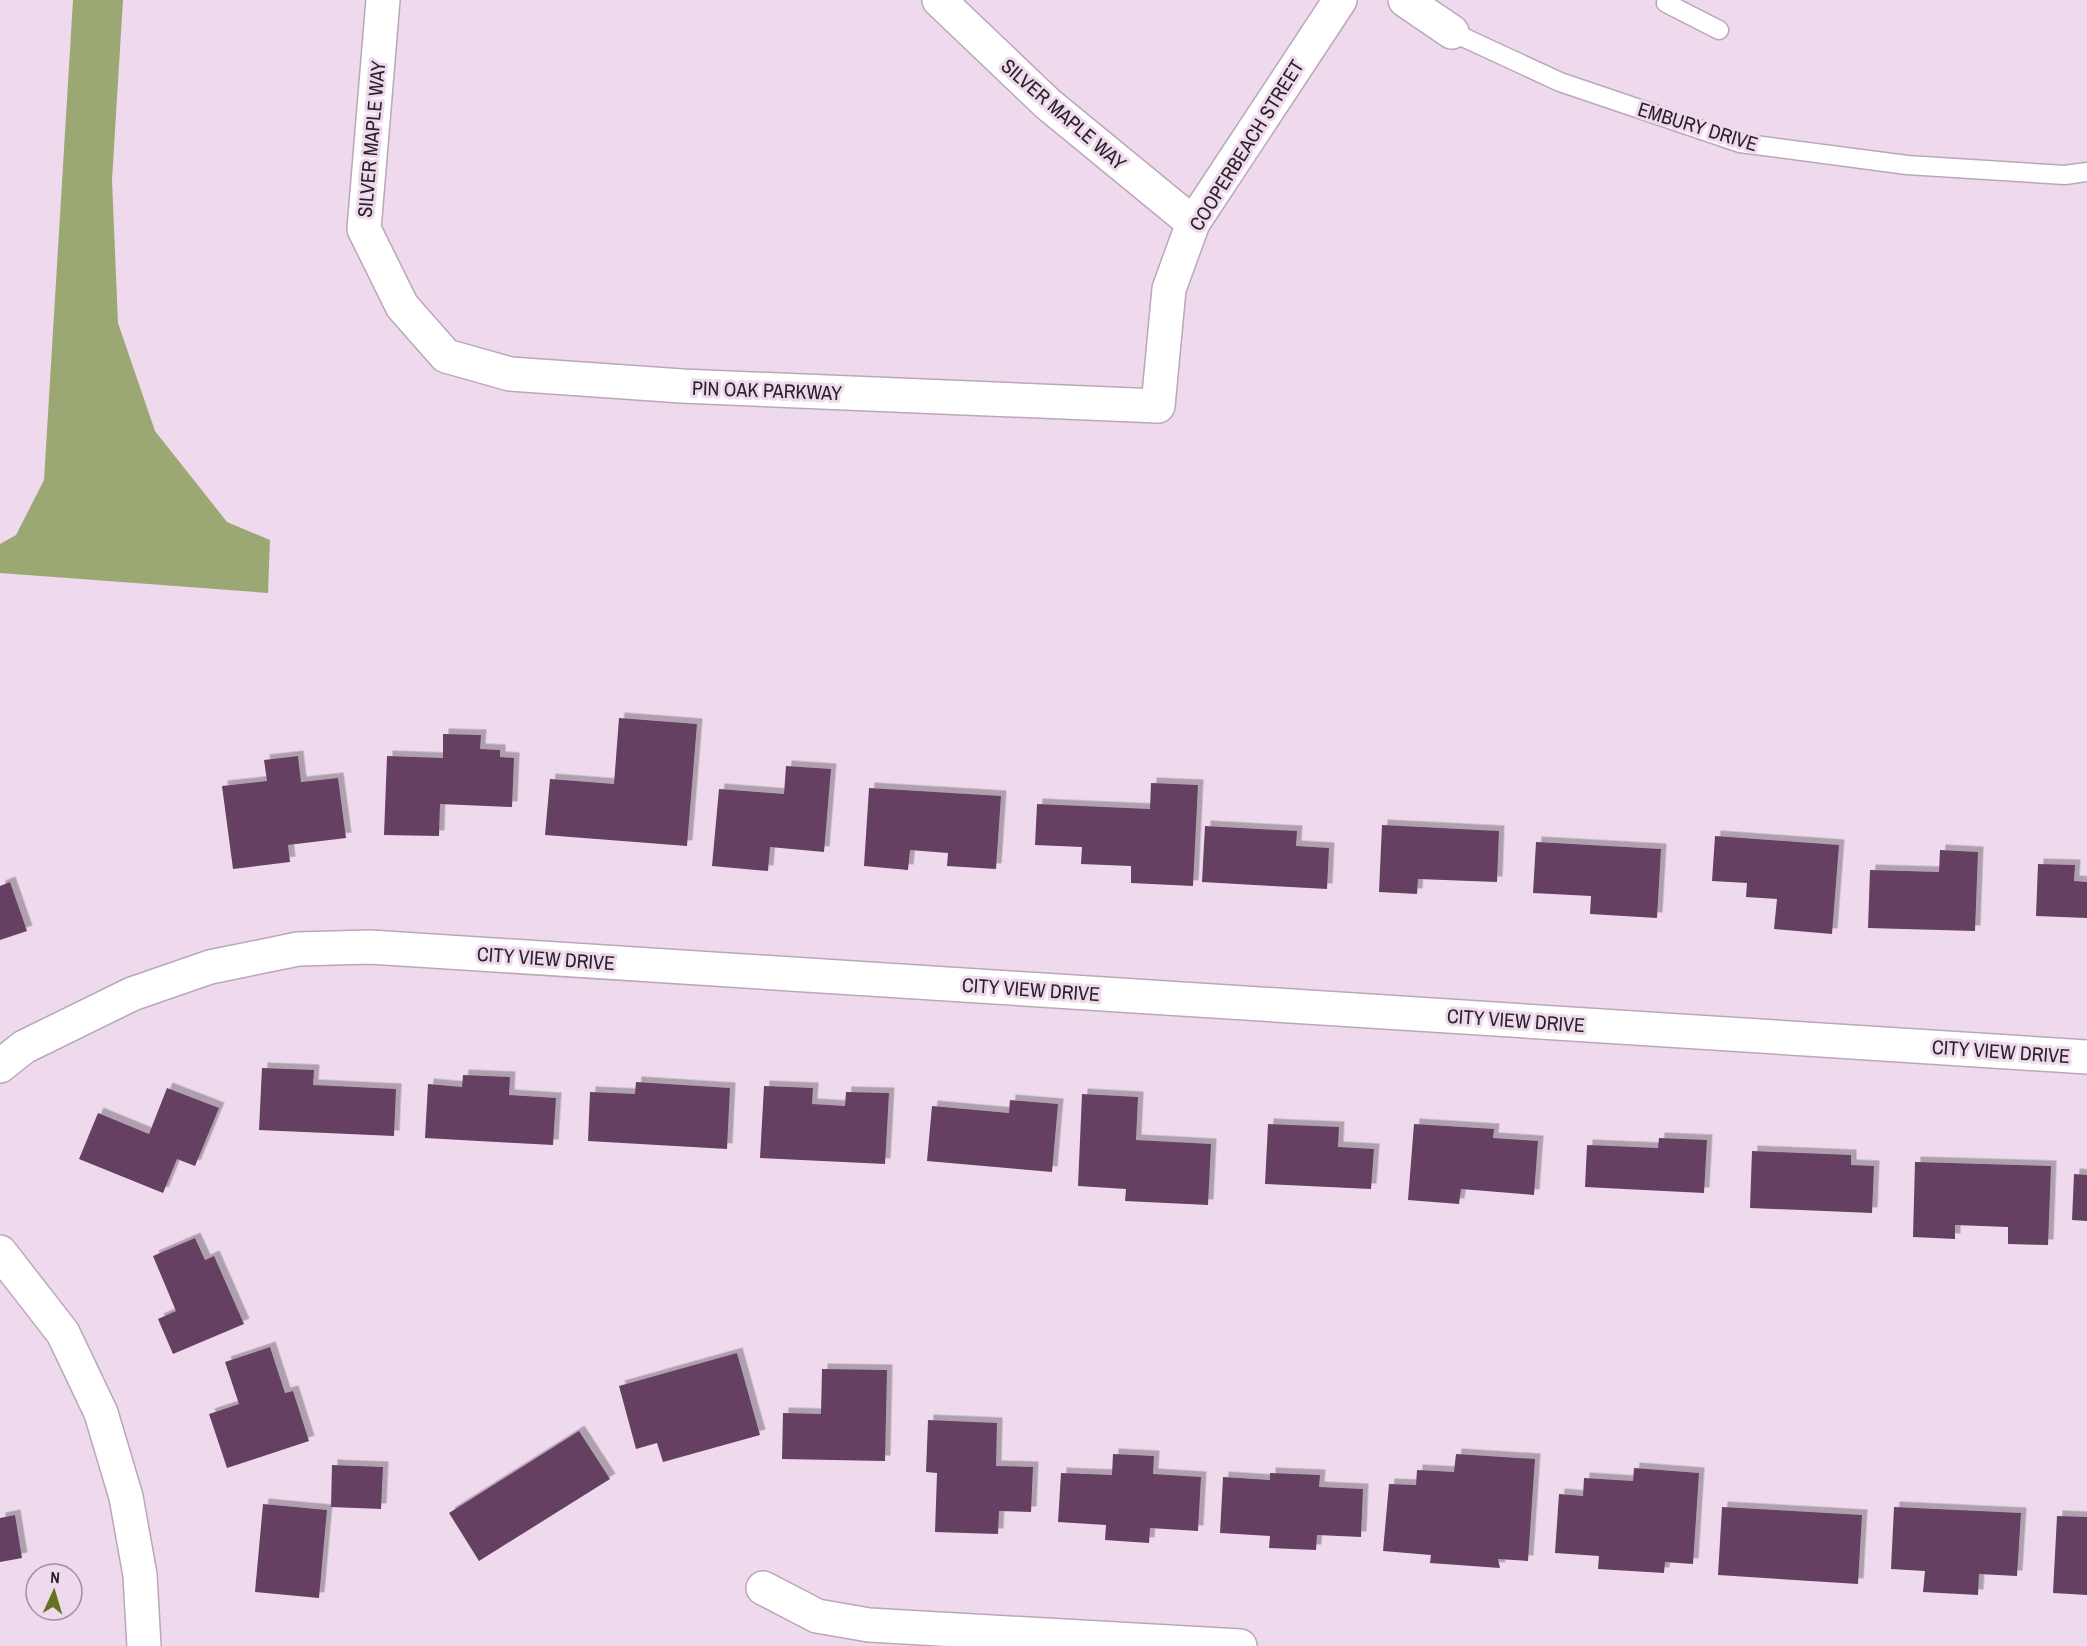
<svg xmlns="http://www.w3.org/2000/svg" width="2087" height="1646" font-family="'Archivo Narrow',sans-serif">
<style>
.forest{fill:#9ca874}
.building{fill:#654062;filter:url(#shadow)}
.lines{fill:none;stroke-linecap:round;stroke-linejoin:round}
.service-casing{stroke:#baa7b9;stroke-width:21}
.minor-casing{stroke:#baa7b9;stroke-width:36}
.service{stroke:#fff;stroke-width:18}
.minor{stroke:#fff;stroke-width:33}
.labels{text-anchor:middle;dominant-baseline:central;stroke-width:6;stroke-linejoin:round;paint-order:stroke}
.street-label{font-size:20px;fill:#2a2229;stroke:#efdaed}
</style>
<defs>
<filter id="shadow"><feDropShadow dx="5.5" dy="-5.5" stdDeviation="0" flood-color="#0004"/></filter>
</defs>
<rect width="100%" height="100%" fill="#efdaed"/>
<path class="forest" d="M73 0H123L112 180 118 323 155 431 227 522 270 540 268 593 0 573V544L16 535 44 480Z"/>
<path class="building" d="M619 718 697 724 687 846 545 835 550 779 614 784Z
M443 734 481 735 480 749 500 750V757L514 758 512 807 440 804 439 836 384 835 387 756 443 758Z
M298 756 301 782 338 778 346 838 288 845 290 862 233 869 222 786 267 781 264 760Z
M786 766 831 769 824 852 770 847 768 871 712 866 719 789 784 794Z
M1151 783 1198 785 1193 886 1131 883V866L1081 864 1082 847 1035 845 1037 804 1150 809Z
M869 788 1001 796 996 869 947 866 948 853 910 850 908 870 864 866Z
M1382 825 1499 831 1497 882 1418 879 1417 894 1379 892Z
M1205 826 1297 831 1296 846 1329 848 1327 889 1202 882Z
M1715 836 1839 845 1832 934 1774 929 1777 899 1746 897 1747 883 1712 881Z
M1536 842 1661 849 1657 918 1590 914 1591 896 1533 893Z
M1940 850 1978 852 1975 931 1868 928 1870 870 1939 872Z
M2038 864 2075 865 2074 881 2087 882V918L2036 916Z
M10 882 27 931 0 940V886Z
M262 1068 314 1070 313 1085 396 1089 394 1136 259 1130Z
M463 1075 510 1077 509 1095 556 1098 553 1145 425 1138 428 1084 462 1087Z
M636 1082 730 1088 727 1149 588 1141 590 1092 635 1094Z
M764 1086 813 1088 812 1104 845 1106 846 1092 889 1093 885 1164 760 1158Z
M167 1088 219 1108 195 1166 177 1159 163 1193 79 1159 98 1113 149 1134Z
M1082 1094 1138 1097 1136 1140 1211 1144 1208 1205 1125 1201 1126 1189 1078 1186Z
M1010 1100 1058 1104 1052 1172 927 1161 932 1106 1009 1113Z
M1268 1124 1339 1127 1338 1147 1374 1149 1371 1189 1265 1184Z
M1414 1124 1494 1129 1493 1138 1538 1141 1534 1195 1461 1189 1459 1204 1408 1200Z
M1659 1138 1707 1140 1704 1193 1585 1187 1587 1145 1658 1148Z
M1752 1151 1851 1155V1165L1874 1166 1872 1213 1750 1208Z
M1915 1162 2051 1166 2048 1245 2008 1244V1227L1955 1225V1239L1913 1237Z
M2074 1174 2087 1175V1221L2072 1220Z
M195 1238 205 1260 214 1256 244 1324 173 1354 158 1319 176 1311 153 1256Z
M270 1347 285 1393 293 1391 309 1441 227 1468 209 1414 239 1404 225 1362Z
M737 1353 760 1435 663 1462 657 1443 636 1449 619 1386Z
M822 1369 887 1370 885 1461 782 1459 783 1413 821 1414Z
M928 1420 997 1423 996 1466 1033 1467 1031 1512 999 1511 998 1534 935 1532 937 1473 926 1472Z
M579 1431 610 1479 479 1561 449 1513Z
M1113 1454 1154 1456 1153 1474 1201 1477 1198 1531 1150 1528 1149 1543 1105 1540 1106 1525 1058 1522 1061 1473 1112 1475Z
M1456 1454 1535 1459 1528 1561 1498 1559 1500 1568 1430 1563 1431 1555 1383 1551 1389 1484 1416 1485 1417 1470 1454 1472Z
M332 1465 383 1467 381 1509 331 1507Z
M1634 1468 1699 1473 1693 1564 1665 1562 1664 1573 1598 1569 1599 1556 1555 1553 1559 1494 1583 1496 1584 1478 1633 1481Z
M1270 1473 1320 1475 1319 1487 1363 1489 1361 1537 1317 1535 1316 1550 1269 1548 1270 1536 1220 1533 1223 1477 1270 1480Z
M263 1504 327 1510 319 1598 255 1592Z
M1722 1507 1862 1515 1858 1584 1718 1575Z
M1894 1507 2021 1513 2017 1576 1979 1574 1978 1595 1923 1592 1925 1571 1891 1569Z
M15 1515 22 1558 0 1562V1518Z
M2057 1516 2087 1517V1595L2053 1593Z"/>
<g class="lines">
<g class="service-casing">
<path id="service" d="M1667 0 1666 3 1719 30
M1452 32 1560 82 1740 143 1907 165 2065 175 2087 172"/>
</g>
<g class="minor-casing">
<path id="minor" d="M383 0 364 229 402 306 446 356 510 374 682 386 1158 406 1169 289 1193 223 1340 0
M939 0 1048 104 1193 223
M1405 0 1452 32
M0 1066 24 1047 132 994 210 967 298 949 370 947 2087 1057
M0 1252 63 1333 101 1413 126 1497 140 1575 144 1646
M763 1588 817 1616 869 1625 1240 1646"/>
</g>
<use href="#service" class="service"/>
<use href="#minor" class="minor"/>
</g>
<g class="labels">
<g class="street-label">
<text transform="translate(1064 114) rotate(41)">SILVER MAPLE WAY</text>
<text transform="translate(1698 126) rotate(17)">EMBURY DRIVE</text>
<text transform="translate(371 139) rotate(-85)">SILVER MAPLE WAY</text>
<text transform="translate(1246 145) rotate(-58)">COOPERBEACH STREET</text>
<text transform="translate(767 390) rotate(2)">PIN OAK PARKWAY</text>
<text transform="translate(546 958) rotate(4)">CITY VIEW DRIVE</text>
<text transform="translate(1031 989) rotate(4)">CITY VIEW DRIVE</text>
<text transform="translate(1516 1020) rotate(4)">CITY VIEW DRIVE</text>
<text transform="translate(2001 1051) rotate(4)">CITY VIEW DRIVE</text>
</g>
</g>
<g transform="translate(54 1592) rotate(4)"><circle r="28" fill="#efdaed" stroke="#a0909f" stroke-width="1.5"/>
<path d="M0-4.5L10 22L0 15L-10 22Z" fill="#65731f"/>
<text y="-9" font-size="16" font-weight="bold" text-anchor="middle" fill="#2a2229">N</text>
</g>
</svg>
